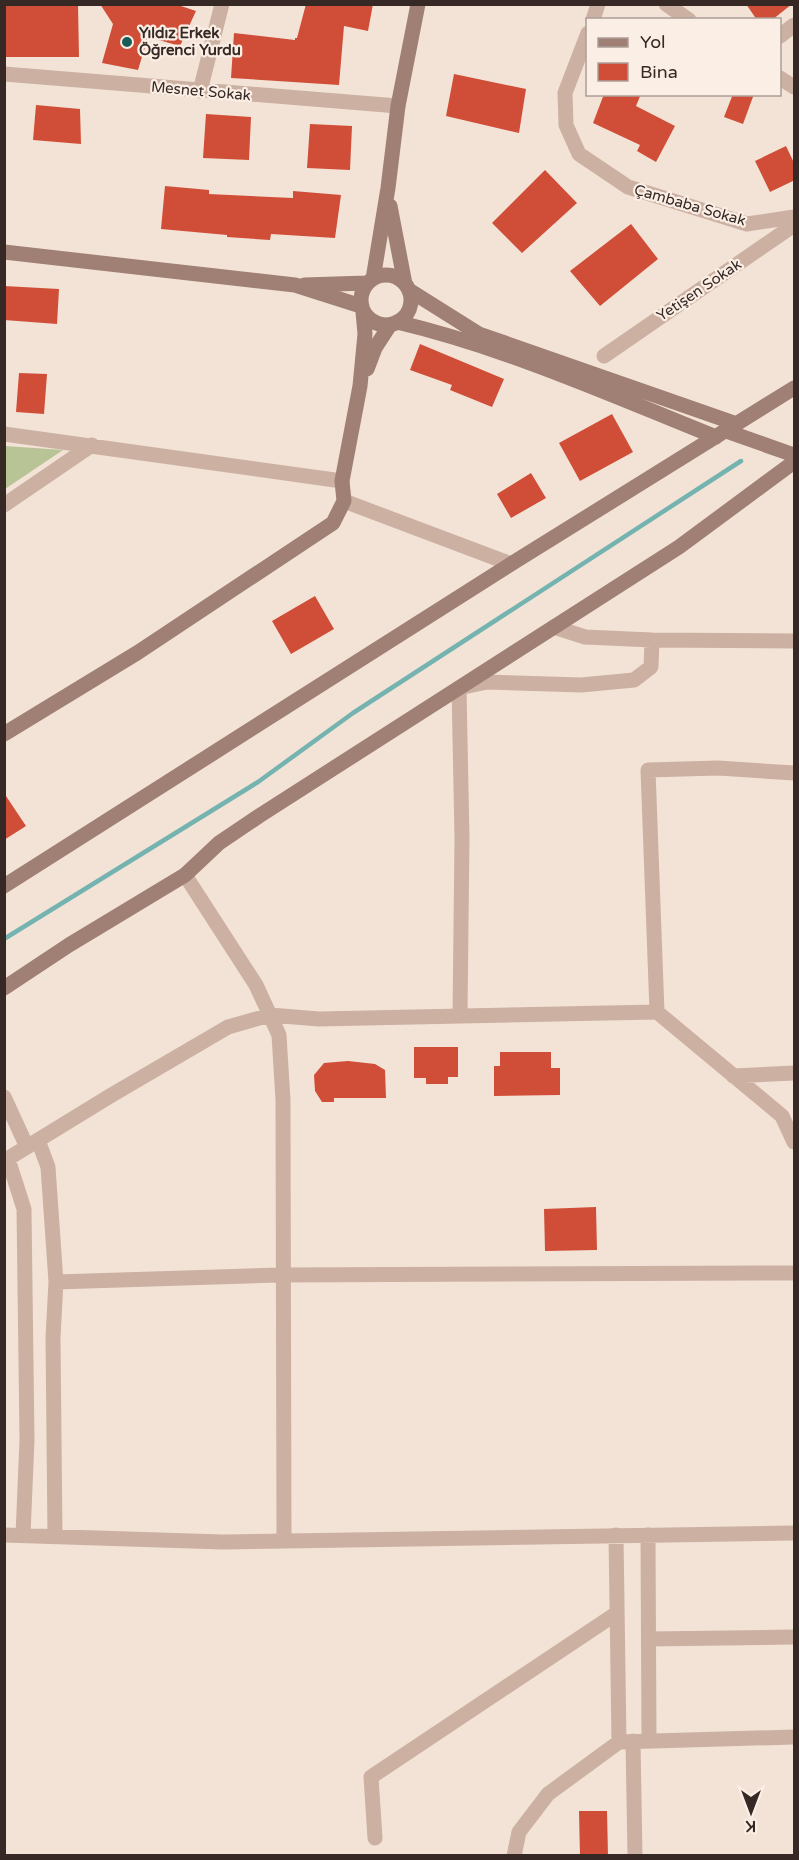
<svg xmlns="http://www.w3.org/2000/svg" width="799" height="1860" font-family="'Varela Round',sans-serif">
<style>
.green{fill:#b8c396}
.lines{fill:none;stroke-linecap:round;stroke-linejoin:round}
.stream{stroke:#74b3af;stroke-width:4.5}
.building{fill:#d04e38}
.street{stroke:#ccb1a3;stroke-width:15}
.secondary{stroke:#a08074;stroke-width:15}
.poi-dot{fill:#185b59;stroke:#fbeee4;stroke-width:2}
.labels{text-anchor:middle;dominant-baseline:central;stroke-width:4.5;stroke-linejoin:round;paint-order:stroke}
.poi-label{font-size:15px;font-weight:bold;fill:#362925;stroke:#fbeee4;text-anchor:start}
.street-label{font-size:15px;fill:#362925;stroke:#fbeee4}
</style>
<rect width="100%" height="100%" fill="#f3e3d7"/>
<path class="green" d="M5 446 63 450 5 489Z"/>
<g class="lines">
<path class="stream" d="M4 939 258 782 353 713 741 461"/>
</g>
<path class="building" d="M4 4H78L79 57H4Z
M100 4H175L196 11 180 46 148 37 138 70 102 63 113 24Z
M306 4H373L368 31 344 26 339 85 231 78 234 33 295 40V38H297Z
M746 4H792L772 20H757Z
M454 74 526 89 519 133 446 116Z
M604 94H641L636 106 675 126 656 162 637 151 640 145 593 123Z
M733 94H754L743 124 724 117Z
M36 105 80 109 81 144 33 140Z
M206 114 251 117 249 160 203 158Z
M310 124 352 126 350 170 307 168Z
M786 146 795 165V180L770 192 755 161Z
M545 170 577 203 522 253 492 223Z
M165 186 209 190V194L293 198V191L341 195 335 238 271 234 270 240 227 237V235L161 229Z
M631 224 658 259 600 306 570 271Z
M4 286 59 289 57 324 4 320Z
M420 344 504 379 492 407 450 390 452 385 410 370Z
M19 373 47 374 44 414 16 412Z
M612 414 633 452 580 481 559 443Z
M531 473 546 498 511 518 497 494Z
M315 596 334 629 291 654 272 621Z
M4 793 26 826 4 840Z
M414 1047H458V1077H448V1084H426V1078H414Z
M500 1052H551V1068H560V1095L494 1096V1066H500Z
M348 1061 375 1064 385 1070 386 1098H334V1102H322L315 1091 314 1075 324 1063Z
M596 1207 597 1250 545 1251 544 1209Z
M579 1811H607L608 1856H580Z"/>
<g class="lines">
<path class="street" d="M666 4 689 20
M593 20 598 4
M588 33 565 93 566 125 579 154 628 187 747 224 794 217
M780 36 794 25
M4 74 398 106
M780 78 794 87
M200 91 222 4
M604 356 794 225
M4 434 342 481
M344 501 511 564
M4 505 92 445
M554 627 585 637 652 640 794 641
M185 875 256 985 279 1035 283 1100 284 1540
M657 1012 648 770 718 768 794 773
M460 1014 462 838 459 688 487 682 581 685 634 680 651 667 652 640
M733 1076 794 1073
M4 1097 27 1147
M38 1140 48 1167 56 1282 53 1337 55 1536
M8 1159 24 1209 27 1440 23 1535
M4 1161 110 1096 228 1027 270 1015 319 1019 657 1012 782 1116 794 1142
M56 1282 279 1275 794 1273
M4 1535 222 1542 794 1533
M616 1535 619 1742
M648 1535 649 1741
M649 1639 794 1637
M633 1741 635 1856
M375 1838 371 1777 617 1613
M514 1856 519 1832 548 1794 619 1742 794 1737"/>
<path class="secondary" d="M390 206 405 284
M4 252 295 285 361 306
M361 300a25 25 0 1 1 50 0a25 25 0 1 1-50 0Z
M373 279 388 188 398 106 418 4
M304 285 367 283
M409 290 479 334 737 424
M397 322C507 348 611 395 716 437
M367 369 375 348 390 325
M726 431 794 455
M4 734 137 653 333 523 344 501 342 481 360 386 365 334 363 312
M4 886 511 564 794 388
M4 988 69 945 185 875 219 843 259 816 679 547 794 462"/>
</g>
<circle class="poi-dot" cx="127" cy="42" r="6"/>
<g class="labels">
<g class="poi-label">
<text x="139" y="33">Yıldız Erkek<tspan x="139" dy="17">Öğrenci Yurdu</tspan></text>
</g>
<g class="street-label">
<text transform="translate(201 91) rotate(5)">Mesnet Sokak</text>
<text transform="translate(690 205) rotate(16)">Çambaba Sokak</text>
<text transform="translate(699 290) rotate(-34)">Yetişen Sokak</text>
</g>
</g>
<rect width="799" height="1860" fill="none" stroke="#362925" stroke-width="12"/>
<rect x="586" y="18" width="195" height="78" fill="#fbeee4" stroke="#ac9f98" stroke-width="1.5"/>
<rect x="598" y="38" width="30" height="9" fill="#a08074" stroke="#ac9f98" stroke-width="1.5"/>
<text x="640" y="48" font-size="18" fill="#362925">Yol</text>
<rect x="598" y="63" width="30" height="18" fill="#d04e38" stroke="#ac9f98" stroke-width="1.5"/>
<text x="640" y="78" font-size="18" fill="#362925">Bina</text>
<g transform="translate(751 1812) rotate(180)" stroke="#fbeee4" stroke-width="4.5" paint-order="stroke">
<path d="M0-4.5L10 22L0 15L-10 22Z" fill="#362925"/>
<text y="-9" font-size="16" font-weight="bold" text-anchor="middle" fill="#362925">K</text>
</g>
</svg>
